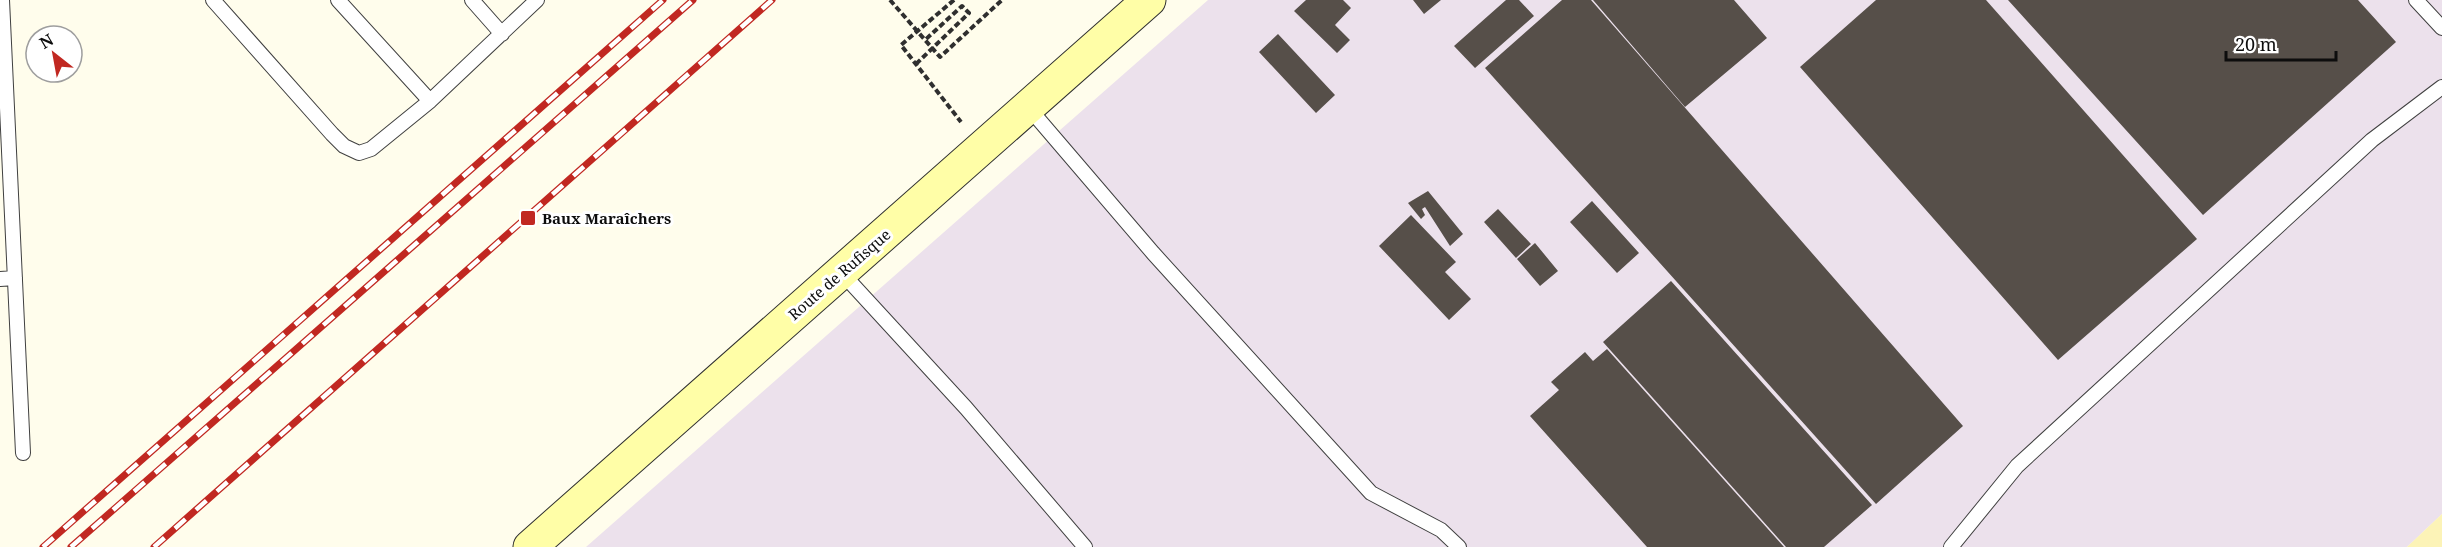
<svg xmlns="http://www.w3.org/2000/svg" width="2442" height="547" font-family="'Noto Serif',serif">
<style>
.industrial{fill:#ece1ec}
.sand{fill:#fcf3b7}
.building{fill:#564f49}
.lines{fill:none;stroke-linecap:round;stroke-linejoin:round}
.lane-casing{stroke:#404040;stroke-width:16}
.secondary-casing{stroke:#2f2f2f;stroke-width:35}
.path{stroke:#2f2f2f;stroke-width:4;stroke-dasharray:6 3;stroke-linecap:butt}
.lane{stroke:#fff;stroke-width:14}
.secondary{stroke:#fffea7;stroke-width:33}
.rail-casing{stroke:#c12821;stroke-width:7}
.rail{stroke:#fff;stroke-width:4.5;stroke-dasharray:14;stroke-linecap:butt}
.path-bridge{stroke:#2f2f2f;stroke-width:4;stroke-dasharray:6 3;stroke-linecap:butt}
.poi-dot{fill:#c12821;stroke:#fff;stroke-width:2}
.labels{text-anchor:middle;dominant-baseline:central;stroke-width:6;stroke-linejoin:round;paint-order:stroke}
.poi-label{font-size:15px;font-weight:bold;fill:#0d0d0d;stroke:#fff;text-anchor:start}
.street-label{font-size:15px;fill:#0d0d0d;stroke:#fff}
</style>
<rect width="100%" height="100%" fill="#fffdec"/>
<path class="industrial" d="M1208 0H2442V514L2407 547H586Z"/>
<path class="sand" d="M2442 514V547H2407Z"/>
<path class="building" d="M1306 0H1343L1351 8 1335 25 1350 40 1337 53 1294 11Z
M1413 0H1441L1424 14Z
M1506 0H1519L1534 16 1475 68 1454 46Z
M1562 0H1591L1963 426 1876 504 1485 68Z
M1593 0H1734L1767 38 1685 107Z
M1876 0H1986L2197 239 2058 360 1800 67Z
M2008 0H2358L2396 42 2203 215Z
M1278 34 1335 95 1316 113 1259 52Z
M1428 191 1463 234 1450 246 1425 207 1422 209 1425 215 1421 219 1408 203Z
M1592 201 1639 253 1617 273 1570 222Z
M1498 209 1531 244 1516 258 1484 222Z
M1411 215 1456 262 1445 272 1471 299 1449 320 1379 246Z
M1535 243 1558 271 1540 286 1517 259Z
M1671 281 1872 505 1824 547H1786L1603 342Z
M1607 349 1784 547H1647L1530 416 1559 390 1551 382 1585 352 1593 361Z"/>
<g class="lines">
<g class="lane-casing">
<path id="lane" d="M2 0 23 453
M213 0 332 134 344 146 359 153 371 149 430 101 537 0
M338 0 430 101
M472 0 502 34
M2416 0 2442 28
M1028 107 1153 253 1371 493 1441 530 1459 547
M841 272 966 408 1085 547
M0 279 15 278
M1951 547 2017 466 2372 140 2442 87"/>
</g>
<g class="secondary-casing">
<path id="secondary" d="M530 547 1149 0"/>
</g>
<path class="path" d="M954 0 901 45 961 122
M916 64 969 13 962 6 925 40"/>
<use href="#lane" class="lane"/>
<use href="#secondary" class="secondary"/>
<g class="rail-casing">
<path id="rail" d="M43 547 663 0
M71 547 693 0
M154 547 772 0"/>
</g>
<use href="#rail" class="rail"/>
<path class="path-bridge" d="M890 0 940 57 1002 0"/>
</g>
<rect class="poi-dot" x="520" y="210" width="16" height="16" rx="3"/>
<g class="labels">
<g class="poi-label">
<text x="542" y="218">Baux Maraîchers</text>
</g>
<g class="street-label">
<text transform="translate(839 274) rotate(-41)">Route de Rufisque</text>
</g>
</g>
<g transform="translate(54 54) rotate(329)"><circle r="28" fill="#ffffff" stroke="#9e9e9e" stroke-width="1.5"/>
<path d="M0-4.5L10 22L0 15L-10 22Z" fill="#c12821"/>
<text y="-9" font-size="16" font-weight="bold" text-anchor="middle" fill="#0d0d0d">N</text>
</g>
<path d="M2226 51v9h110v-9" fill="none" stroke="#0d0d0d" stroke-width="3"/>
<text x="2235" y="51" font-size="18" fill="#0d0d0d" stroke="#ffffff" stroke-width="4.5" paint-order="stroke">20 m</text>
</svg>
